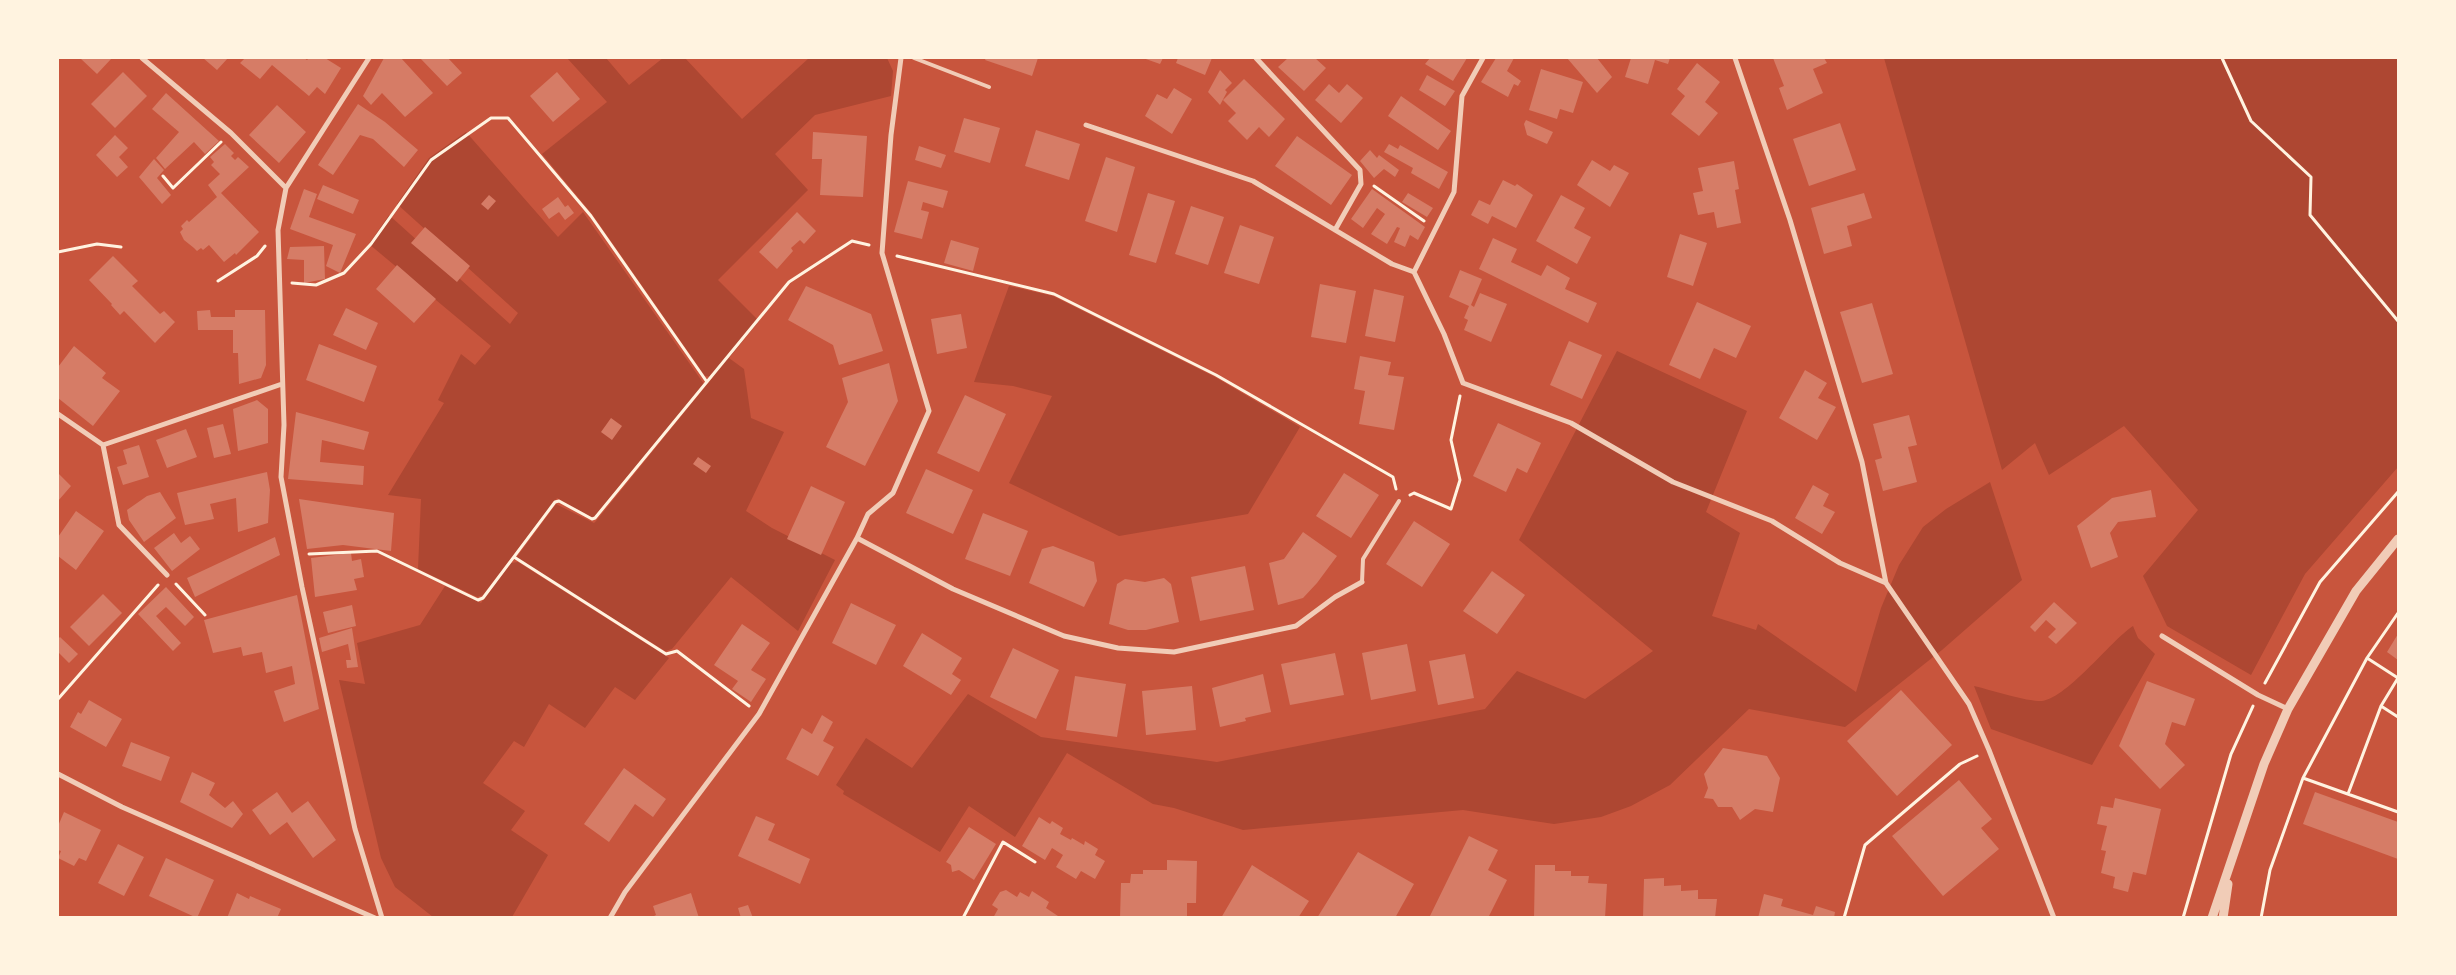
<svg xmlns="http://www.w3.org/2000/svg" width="2456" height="975" font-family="Roboto,sans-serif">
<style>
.green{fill:#ae4732}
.building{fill:#d67c66}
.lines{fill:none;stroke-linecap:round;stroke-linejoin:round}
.path{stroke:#fff3e0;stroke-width:3}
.service{stroke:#f1ccb7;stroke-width:4}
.minor{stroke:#f1ccb7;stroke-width:5}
.tertiary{stroke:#f1ccb7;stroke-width:9}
</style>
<rect width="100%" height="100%" fill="#c8553d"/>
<path class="green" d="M567 58H606L629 85 663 58H685L742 119 809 58H887L893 71 891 96 815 115 775 154 808 190 718 280 759 321 729 358 744 369 751 418 784 432 746 511 772 528 835 560 798 631 731 577 672 649 665 651 516 558 556 504 594 523 596 521 713 377 705 376 592 214 542 154 607 102Z
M1884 58H2398V467L2305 574 2251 675 2167 626 2143 576 2198 510 2124 426 2049 475 2035 443 2002 470Z
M466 132 558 237 583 212 704 384 593 518 557 498 483 595 477 597 418 569 421 499 388 495 444 403 438 400 461 354 475 365 491 346 369 244 389 215 510 324 518 313 397 204 429 158Z
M1009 286 1053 296 1215 377 1300 427 1248 514 1119 536 1009 483 1052 396 1013 386 974 382Z
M1617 351 1747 411 1706 512 1740 533 1712 616 1756 630 1758 624 1856 692 1881 608 1899 565 1923 527 1946 509 1990 482 2022 580 1942 650 1845 727 1749 709 1670 785 1631 806 1601 817 1554 824 1463 810 1243 830 1174 808 1153 804 1067 753 1015 837 969 806 940 852 843 794 844 791 836 785 866 738 912 768 968 694 1041 737 1217 762 1485 709 1517 671 1585 699 1653 651 1519 540Z
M518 562 669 658 635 700 615 687 585 728 549 704 524 747 514 741 483 783 525 811 511 830 548 855 512 917H433L395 887 381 858 339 680 365 684 357 643 420 625 445 586 481 603 511 563Z
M2133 626 2138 638 2155 654 2092 765 1991 729 1974 686C1995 691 2017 699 2038 701 2063 704 2110 641 2133 626Z"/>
<path class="building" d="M80 58H112L97 74Z
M203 58H228L217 70Z
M245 58H304L307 60 309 58H325L341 68 325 94 317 87 309 96 272 65 260 79 240 63Z
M384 58H401L433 93 405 117 382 93 371 105 363 96Z
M420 58H448L462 73 447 86Z
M986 58H1038L1032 76 985 60Z
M1143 58H1163L1160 64Z
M1178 58H1212L1205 75 1176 63Z
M1288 58H1315L1326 68 1304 91 1278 67Z
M1430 58H1467L1453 81 1425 64Z
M1496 58H1514L1507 71 1521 81 1518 86 1514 84 1508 97 1481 82Z
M1567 58H1597L1612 77 1597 93Z
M1631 58H1670L1668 64 1655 60 1648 84 1625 77Z
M1773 58H1824L1827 63 1813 69 1823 93 1787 110 1779 88 1784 86Z
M1697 63 1720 82 1705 102 1718 113 1699 136 1671 114 1685 96 1677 89Z
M1541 69 1583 82 1573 113 1560 109 1557 119 1529 110Z
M1220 70 1232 83 1225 90 1227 92 1220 105 1208 92Z
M123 72 147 96 115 128 91 104Z
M557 72 580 99 553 122 530 96Z
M1427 75 1455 91 1445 106 1419 90Z
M1244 79 1285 119 1269 137 1259 127 1247 140 1228 121 1236 113 1223 100Z
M1329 84 1339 93 1347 84 1363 98 1341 123 1315 100Z
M1174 88 1192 99 1172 134 1145 116 1157 94 1167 99Z
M166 93 219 141 205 154 194 142 165 169 156 158 179 132 152 109Z
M1401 96 1451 131 1438 150 1388 116Z
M358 104 385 122 418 150 404 167 373 139 360 135 333 175 318 165Z
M277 105 306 132 279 163 249 135Z
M964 118 1000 128 990 163 954 152Z
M1526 120 1553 132 1547 144 1527 135 1524 124Z
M1840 123 1856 170 1809 186 1793 139Z
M1036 130 1080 144 1069 180 1025 166Z
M813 132 867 136 863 197 820 195 822 159H812Z
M115 135 128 148 119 157 128 167 117 177 96 155Z
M1297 136 1352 175 1331 205 1275 166Z
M225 144 234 153 231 156 235 160 238 157 249 167 221 193 259 232 236 255 235 253 224 262 209 245 203 250 201 248 197 251 194 248 184 240 180 232 183 229 181 226 187 220 189 222 217 197 208 185 220 174 211 165 214 162 210 157Z
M1389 144 1398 149 1400 145 1448 172 1439 189 1411 173 1413 168 1384 152Z
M919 146 946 155 941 168 915 160Z
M1370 150 1377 158 1379 155 1399 170 1395 177 1384 169 1374 178 1360 161Z
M1106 157 1135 167 1117 232 1085 221Z
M154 159 164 170 157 178 171 195 162 204 139 177Z
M1592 160 1610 171 1614 165 1629 173 1610 207 1577 185Z
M1734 161 1739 189 1735 190 1741 223 1717 228 1714 212 1698 215 1693 193 1703 191 1698 168Z
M1503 180 1515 186 1517 184 1533 195 1516 228 1492 216 1488 224 1471 215 1479 200 1490 205Z
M908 181 948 191 943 208 923 202 921 210 929 212 922 239 894 232Z
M323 185 359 200 353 214 317 199Z
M304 189 317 194 309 217 356 234 340 273 326 266 333 245 290 229Z
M1372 189 1425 227 1418 240 1410 235 1405 247 1394 242 1400 228 1397 227 1387 244 1371 234 1385 214 1377 208 1363 228 1351 219Z
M1148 193 1175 201 1156 263 1129 255Z
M1408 193 1433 208 1427 217 1402 202Z
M1864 193 1872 218 1847 226 1852 246 1824 254 1811 208Z
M489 195 496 201 488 210 481 204Z
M1561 195 1585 208 1574 228 1591 237 1577 264 1536 241Z
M558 197 565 207 568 205 574 213 565 220 559 212 549 219 542 209Z
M1191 206 1224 217 1208 265 1175 254Z
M797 212 816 231 804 244 800 240 791 248 793 251 777 269 759 252Z
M1240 225 1274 237 1259 284 1224 273Z
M425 227 470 266 457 282 411 243Z
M1680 234 1707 243 1693 286 1667 277Z
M1493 238 1517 249 1511 262 1541 276 1547 265 1570 278 1565 289 1597 303 1588 323 1479 269Z
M951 240 979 248 973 271 944 263Z
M324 246 325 279 304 283V260L287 259 290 247Z
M113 256 138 281 132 286 160 314 164 311 175 322 155 343 124 311 120 315 111 305 112 304 89 280Z
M397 265 436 299 414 323 376 289Z
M1460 270 1482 279 1471 305 1474 307 1480 293 1507 304 1491 342 1464 330 1468 320 1464 318 1469 306 1449 297Z
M1320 284 1356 291 1346 343 1311 337Z
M806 286 871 314 883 351 839 365 833 345 788 320Z
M1374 289 1404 296 1395 342 1365 336Z
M1697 302 1751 326 1736 358 1714 348 1700 379 1669 365Z
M1872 303 1893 374 1862 383 1840 312Z
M346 308 378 323 366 350 333 335Z
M210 310 211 317H235V310H265L266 365 261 378 239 384 238 353H233V330H198L197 311Z
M961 314 967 348 937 354 931 319Z
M1569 341 1602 355 1582 399 1550 385Z
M319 344 377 366 364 402 306 380Z
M74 346 106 373 102 378 120 391 93 426 58 398V367Z
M1360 356 1391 362 1388 375 1404 377 1394 430 1359 424 1365 391 1354 389Z
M889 363 898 401 865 466 826 447 848 402 842 378Z
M1805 370 1827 383 1818 398 1836 407 1817 440 1779 418Z
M965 395 1006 414 979 472 937 453Z
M257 400 268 409V443L238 451 233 409Z
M296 412 369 432 364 450 322 440 321 450 320 462 364 466 363 485 288 479Z
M1909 415 1917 445 1908 447 1917 482 1883 491 1875 460 1882 458 1873 424Z
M611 418 622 426 612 440 601 432Z
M1498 423 1541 443 1527 473 1517 468 1506 492 1473 476Z
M223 424 231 454 214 458 207 428Z
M186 429 197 457 167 468 156 440Z
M139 445 149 477 123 485 117 467 127 464 123 450Z
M698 457 711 466 706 473 693 464Z
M926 469 973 490 953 534 906 513Z
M267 472 270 490 268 523 238 532 236 498 210 504 214 519 185 525 177 493Z
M58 473 71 486 58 501Z
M1344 473 1379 495 1351 538 1316 516Z
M1813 485 1829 494 1823 506 1835 512 1822 534 1795 518Z
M811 486 845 502 821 555 787 539Z
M2151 490 2156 517 2118 522 2110 533 2118 557 2091 568 2077 526 2112 498Z
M160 492 176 518 144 542 129 520 127 510 147 496Z
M299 499 394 513 391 551 343 545 307 549Z
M76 511 104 531 76 570 58 556V537Z
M983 513 1028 531 1010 576 965 559Z
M1414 521 1450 544 1422 587 1386 564Z
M1303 532 1337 556 1317 583 1303 598 1278 605 1269 563 1284 559Z
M174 533 181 543 190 536 200 549 172 571 154 548Z
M275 537 280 555 195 597 187 578Z
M1053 546 1094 562 1097 581 1084 607 1029 583 1042 549Z
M351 553 352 561 361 559 364 577 354 579 357 590 315 597 311 558Z
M1245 566 1254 610 1200 621 1191 577Z
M1492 571 1525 595 1497 634 1463 611Z
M1164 578 1171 584 1179 622 1146 630H1128L1109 624 1117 584 1125 579 1145 582Z
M166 587 194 617 185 626 166 607 156 616 181 643 173 651 138 614Z
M103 594 122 613 89 646 70 627Z
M297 595 319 709 284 722 274 691 295 684 292 666 266 673 262 652 243 656 241 647 213 653 204 620Z
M2054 602 2077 623 2056 644 2048 637 2056 629 2046 620 2035 632 2030 627Z
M851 603 896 625 876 665 832 643Z
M352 605 356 626 328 633 323 612Z
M742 624 770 643 751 670 766 679 751 702 732 689 738 681 714 665Z
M352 628 358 667 347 668 346 660H351L348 644 322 652 319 638Z
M922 633 962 658 952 674 961 680 951 695 903 666Z
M2398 634V660L2387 652Z
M60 637 78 654 69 663 58 652V639Z
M1407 644 1416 691 1371 700 1362 653Z
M1013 648 1059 670 1036 719 990 697Z
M1335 653 1344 695 1290 705 1281 664Z
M1465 654 1474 698 1438 705 1429 661Z
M1263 674 1271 712 1245 718 1246 721 1220 727 1212 688Z
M1075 676 1126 684 1117 737 1066 730Z
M2147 681 2195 699 2185 726 2172 722 2165 744 2185 765 2160 789 2119 746Z
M1192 686 1196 730 1146 735 1142 691Z
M1901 690 1952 745 1897 796 1847 741Z
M89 700 122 719 106 747 70 727 78 712 81 714Z
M822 715 833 722 823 741 834 747 818 776 786 759 802 728 812 734Z
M131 742 170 757 161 781 122 766Z
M1723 748 1767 756 1780 778 1773 812 1755 809 1740 820 1732 807H1718L1713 799 1704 798 1708 788 1704 774Z
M624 768 666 799 653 817 635 804 609 842 584 824Z
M192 772 215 783 209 795 225 808 233 801 243 814 232 828 180 802Z
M1959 780 1992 819 1981 828 1999 849 1943 896 1892 836Z
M277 792 292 813 308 801 336 840 313 858 287 822 270 835 252 810Z
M2315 792 2398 822V859L2303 824Z
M2115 798 2161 809 2146 875 2133 872 2128 892 2113 888 2115 877 2101 873 2106 851 2101 850 2107 826 2097 824 2101 806 2113 808Z
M64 812 101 830 86 861 79 858 74 866 58 858 61 851 58 850V826Z
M756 816 775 824 768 840 810 859 800 884 738 856Z
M1039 817 1050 824 1052 821 1063 828 1060 834 1071 840 1072 838 1084 845 1085 841 1098 849 1095 855 1105 861 1095 879 1081 871 1076 879 1056 867 1063 855 1052 848 1045 860 1022 846Z
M969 827 996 844 974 880 959 870 952 872 951 865 946 862Z
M1469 836 1498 850 1488 870 1507 880 1488 918H1429Z
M118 844 144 857 124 896 98 883Z
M1358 852 1414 884 1395 918H1317Z
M166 858 214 880 197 918 149 896Z
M1167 860 1197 861 1196 903H1187V918H1120L1121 883H1130L1131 874H1143V870H1167Z
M1252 865 1309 901 1298 918H1221Z
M1535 865H1555V871H1571V876H1589L1588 883 1607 884 1605 918H1534Z
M1664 878V886L1681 885V891L1698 890V899H1717L1715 918H1643L1644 879Z
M1006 890 1017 897 1020 892 1029 897 1032 891 1049 902 1046 908 1061 918H993L998 909 992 905 1000 892Z
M237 893 249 899 250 896 281 909 277 918H227Z
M691 893 699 918H650L656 915 653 906Z
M1764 894 1783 899 1781 906 1813 915 1816 906 1835 912 1834 918H1758Z
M748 905 753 918H741L738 908Z"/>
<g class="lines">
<path class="path" d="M2222 58 2251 121 2311 177 2310 215 2398 321
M163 176 173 188 221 142
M1374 186 1424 221
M58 252 97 244 121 247
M897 256 1054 294 1216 375 1393 477 1396 489
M218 281 257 256 265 246
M292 283 316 285 344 273 371 244 431 160 491 118H508L591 216 707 382
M1410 495 1414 493 1451 509 1460 480 1451 440 1460 396
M309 554 377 551 478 600 483 598 555 502 559 501 592 519 595 518 789 282 852 241 869 245
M514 557 666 654 677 651 749 706
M176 584 205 615
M2367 658 2398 678
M2265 683 2320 582 2398 492
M58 699 158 585
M2381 706 2398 717
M2303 778 2398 812
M2348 794 2381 706 2398 678
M963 918 1003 842 1035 862
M1844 918 1865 845 1960 764 1977 756
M2183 918 2231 754 2253 706
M2261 918 2270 870 2303 778 2367 658 2398 613"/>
<path class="service" d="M914 58 989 87
M1362 582 1363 559 1399 501"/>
<path class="minor" d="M142 58 231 133 286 188
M369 58 286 188 278 230 284 425 281 477 302 587 355 829 382 918
M1256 58 1360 170 1361 184 1335 230
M1483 58 1462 96 1454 192 1414 272 1444 334 1463 383 1571 423 1673 482 1772 521 1840 563 1886 583
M1735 58 1790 220 1862 462 1886 583 1969 704 1989 750 2054 918
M1086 125 1253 181 1392 264 1414 272
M58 414 103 445 282 384
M103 445 119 525 167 575
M857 538 953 589 1064 636 1118 648 1174 652 1296 626 1335 597 1362 582
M2162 636 2258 695 2288 709
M58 774 122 807 375 918
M610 918 625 892 759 714 857 538 868 514 893 493 929 411 882 253 891 135 901 58"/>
<path class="tertiary" d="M2212 918 2264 764 2288 709 2356 591 2398 539
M2223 918 2228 884"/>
</g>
<rect width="2456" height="975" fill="none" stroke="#fff3e0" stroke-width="118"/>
</svg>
